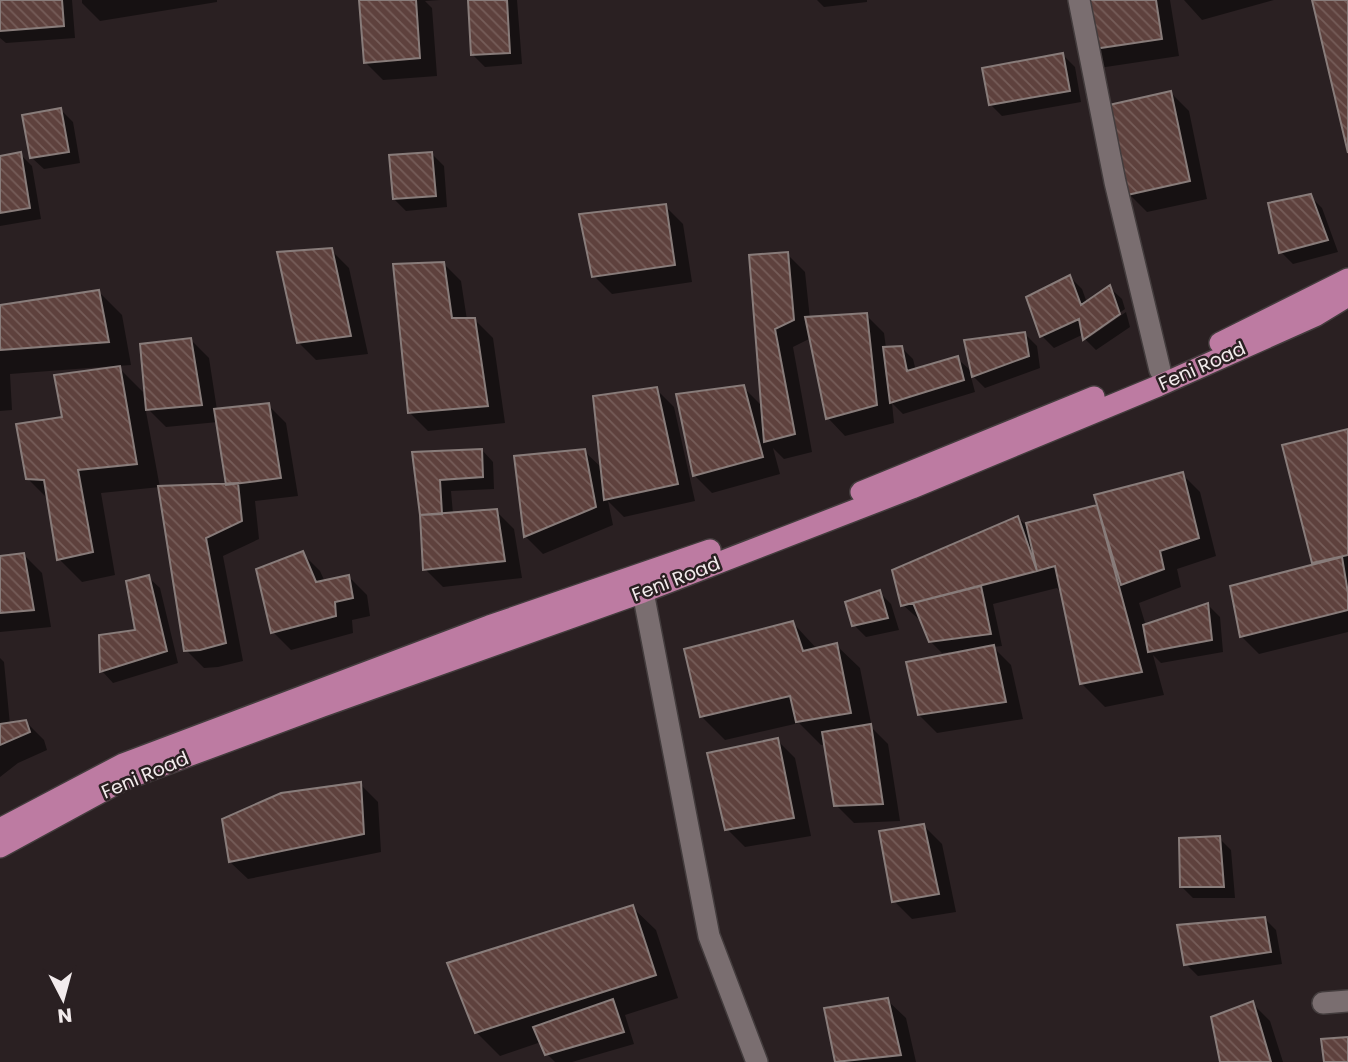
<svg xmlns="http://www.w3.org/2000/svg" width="1348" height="1062" font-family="Poppins,sans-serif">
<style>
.shadow{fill:#0007;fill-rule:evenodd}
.building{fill:url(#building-back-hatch);stroke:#887c7a;stroke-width:2}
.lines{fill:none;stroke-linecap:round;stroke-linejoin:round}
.minor-casing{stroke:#433c3d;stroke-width:24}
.major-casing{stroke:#433c3d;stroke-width:24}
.minor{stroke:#7a6e70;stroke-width:21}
.major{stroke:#bd7ba2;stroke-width:21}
.labels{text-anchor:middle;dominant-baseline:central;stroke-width:5;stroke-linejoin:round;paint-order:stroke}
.street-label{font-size:19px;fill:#f2ebec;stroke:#2a2022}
</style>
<defs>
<pattern id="building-back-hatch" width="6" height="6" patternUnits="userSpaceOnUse" patternTransform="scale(1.75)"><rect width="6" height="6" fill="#5e413d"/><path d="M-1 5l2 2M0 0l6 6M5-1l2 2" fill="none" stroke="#765d59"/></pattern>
</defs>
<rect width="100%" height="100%" fill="#2a2022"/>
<path class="shadow" d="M0 0H72L75 38 6 43 0 38Z
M82 0H217V2L100 21 82 3Z
M361 0H440L425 1 432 8 437 76 383 80 365 62Z
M469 0H517L522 64 485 67 473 55Z
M817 0H867V2L824 7Z
M1073 0H1170L1179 56 1099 68Z
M1184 0H1274L1202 20Z
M1063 55 1075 67 1081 102 1002 116 990 104Z
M1171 93 1189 111 1207 199 1147 212 1129 194Z
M61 110 73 122 80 163 44 169 32 158Z
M20 154 32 166 41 219 0 226V158Z
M432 154 444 166 447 207 406 211 394 199Z
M1310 196 1322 208 1338 252 1293 264 1281 252Z
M665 206 683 224 692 282 612 294 594 276Z
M331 250 349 268 368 354 316 360 298 342Z
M787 254 805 272 810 319 866 315 884 333 886 348 901 347 913 359 916 371 957 358 973 373 1025 334 1037 346 1040 368 985 388 970 373 975 392 903 414 892 403 894 423 845 436 828 418 811 338 793 347 812 452 784 459 773 448 780 474 712 493 694 475 743 387 763 407 751 256Z
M443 263 461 281 467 320H475L493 338 505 423 428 431 410 413Z
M1070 277 1082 289 1087 303 1110 288 1122 299 1125 309 1090 333V337L1126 312 1130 327 1096 350 1085 339 1084 334 1054 348 1042 336Z
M98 291 122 315 131 365 117 366 143 392 144 400H147L191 340 209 358 217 410 268 405 286 423 298 496 255 501 259 539 223 556 243 661 218 667 204 668 186 650 160 487 101 493 115 575 82 582 59 559 49 500 27 478 64 419 115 369V366L10 374 12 410 0 411V306ZM145 406 166 427 218 422 228 485 160 488Z
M656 389 674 407 695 501 624 517 608 501 613 525 543 554 525 536 584 451 603 469Z
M1348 431V632L1259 654 1241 636 1317 565 1314 562Z
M482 450 493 462 494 489 451 491 453 514 496 511 514 529 522 578 443 587 425 569 422 515 414 454Z
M1182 474 1200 492 1216 556 1177 569 1181 587 1139 603 1146 626 1208 605 1220 617 1223 652 1161 663 1153 655 1164 695 1105 707 1081 683 1063 594 1057 588 993 604 1002 646 993 647 1011 665 1023 719 937 733 919 715 951 655 950 652 942 653 930 641 923 623 903 605 1018 518 1030 529 1028 524 1099 506Z
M302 553 320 571 325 582 349 577 367 595 370 616 352 620 353 633 291 650 273 632Z
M24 555 42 573 51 627 0 632V558Z
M148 577 160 588 178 663 113 683 102 671 137 631Z
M879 592 891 604 899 630 866 637 854 625Z
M793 623 817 649 836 645 860 668 872 728 888 744 900 821 854 823 836 805 825 744 821 745 799 723 725 740 701 716Z
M0 658 4 662 10 725 26 722 44 740 47 750 18 763 0 777Z
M777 740 795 758 811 836 745 847 727 829Z
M360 784 378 802 381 852 248 879 230 862Z
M924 826 942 844 956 912 912 919 894 901Z
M1219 838 1231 850 1235 898H1193L1181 886Z
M632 907 656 930 678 998 625 1015 634 1044 572 1062H555L547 1054 541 1042 500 1056 476 1032Z
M1264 918 1276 930 1282 964 1198 976 1186 964Z
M887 1000 906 1018 916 1062H837L826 1010Z
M1252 1003 1270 1021 1283 1062H1221Z"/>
<path class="building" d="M0 0H62L64 26 0 31Z
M359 0H416L420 58 364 63Z
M468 0H507L510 53 471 55Z
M1072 0H1156L1162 39 1080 51Z
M1312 0H1348V153Z
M1063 53 1070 91 989 105 982 68Z
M1171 91 1190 181 1127 195 1100 107Z
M61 108 69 152 30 158 22 115Z
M21 152 30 208 0 213V156Z
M432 152 436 196 393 199 389 155Z
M1311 194 1328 240 1279 253 1268 203Z
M666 204 675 265 592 277 579 214Z
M332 248 351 336 297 343 277 252Z
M788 252 794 320 775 329 795 434 764 442 749 255Z
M444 262 452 318H475L488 406 408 413 393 264Z
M1070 275 1081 305 1110 285 1120 314 1083 340 1079 319 1040 337 1026 297Z
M99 290 109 342 0 350V305Z
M867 313 877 405 826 419 805 317Z
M1025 332 1029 356 972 377 964 340Z
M191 338 202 405 146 410 140 344Z
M902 346 907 371 958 356 964 380 890 403 883 347Z
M120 366 137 464 78 470 93 552 57 560 44 480 26 479 16 424 62 417 54 375Z
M744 385 763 457 693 476 676 394Z
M657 387 678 484 604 500 593 396Z
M269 403 281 478 226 485 214 409Z
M1348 429V555L1312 563 1282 445Z
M482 449 483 477 440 480 442 514 420 515 412 452Z
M585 449 596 507 524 537 514 456Z
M1183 472 1199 538 1160 551 1164 569 1121 585 1094 495Z
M238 483 242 521 206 538 226 643 200 650 184 651 158 486Z
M1097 505 1142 672 1080 684 1055 566 1037 571 1026 523Z
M497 509 505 561 423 570 420 515Z
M1018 516 1037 571 901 606 892 570Z
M303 551 316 582 349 575 353 598 335 602 336 616 271 633 256 569Z
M24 553 34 610 0 613V556Z
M1342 557 1348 593V610L1240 637 1230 586Z
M149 575 167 651 100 672 99 635 135 630 126 581Z
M981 586 991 634 929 642 913 603Z
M880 590 888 618 852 626 845 602Z
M1208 603 1212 640 1148 652 1143 625Z
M793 621 803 651 837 643 851 713 796 722 790 696 700 717 684 649Z
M994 645 1006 702 918 715 906 662Z
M26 720 30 732 0 745V724Z
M871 724 883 804 834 806 822 732Z
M778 738 794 818 725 830 707 753Z
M361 782 364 834 229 862 222 819 281 793Z
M924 824 939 894 892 902 879 831Z
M1220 836 1224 887H1180L1179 838Z
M633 905 656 975 475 1033 447 963Z
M1265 917 1271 952 1184 965 1177 925Z
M888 998 901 1055 835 1062 824 1008Z
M613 999 624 1032 545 1055 533 1027Z
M1253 1001 1271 1062H1220L1211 1017Z
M1348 1037V1062H1324L1321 1039Z"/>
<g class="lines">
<g class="minor-casing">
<path id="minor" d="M1079 0 1115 182 1160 370
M643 592 709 936 757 1062
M1323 1003 1348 1001"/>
</g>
<g class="major-casing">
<path id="major" d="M1220 343 1348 279
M861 492 1094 397
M0 829 123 764 489 626 710 550
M0 847 123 780 323 706 643 592 912 488 1158 386 1315 316 1348 296"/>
</g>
<use href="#minor" class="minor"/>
<use href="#major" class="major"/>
</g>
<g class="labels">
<g class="street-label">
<text transform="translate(1202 366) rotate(-24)">Feni Road</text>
<text transform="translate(676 579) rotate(-21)">Feni Road</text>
<text transform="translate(145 775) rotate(-23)">Feni Road</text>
</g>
</g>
<g transform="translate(63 999) rotate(174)" stroke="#2a2022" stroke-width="5" paint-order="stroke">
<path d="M0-5L12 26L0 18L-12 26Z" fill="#f2ebec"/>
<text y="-10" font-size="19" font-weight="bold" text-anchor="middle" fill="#f2ebec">N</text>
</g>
</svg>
